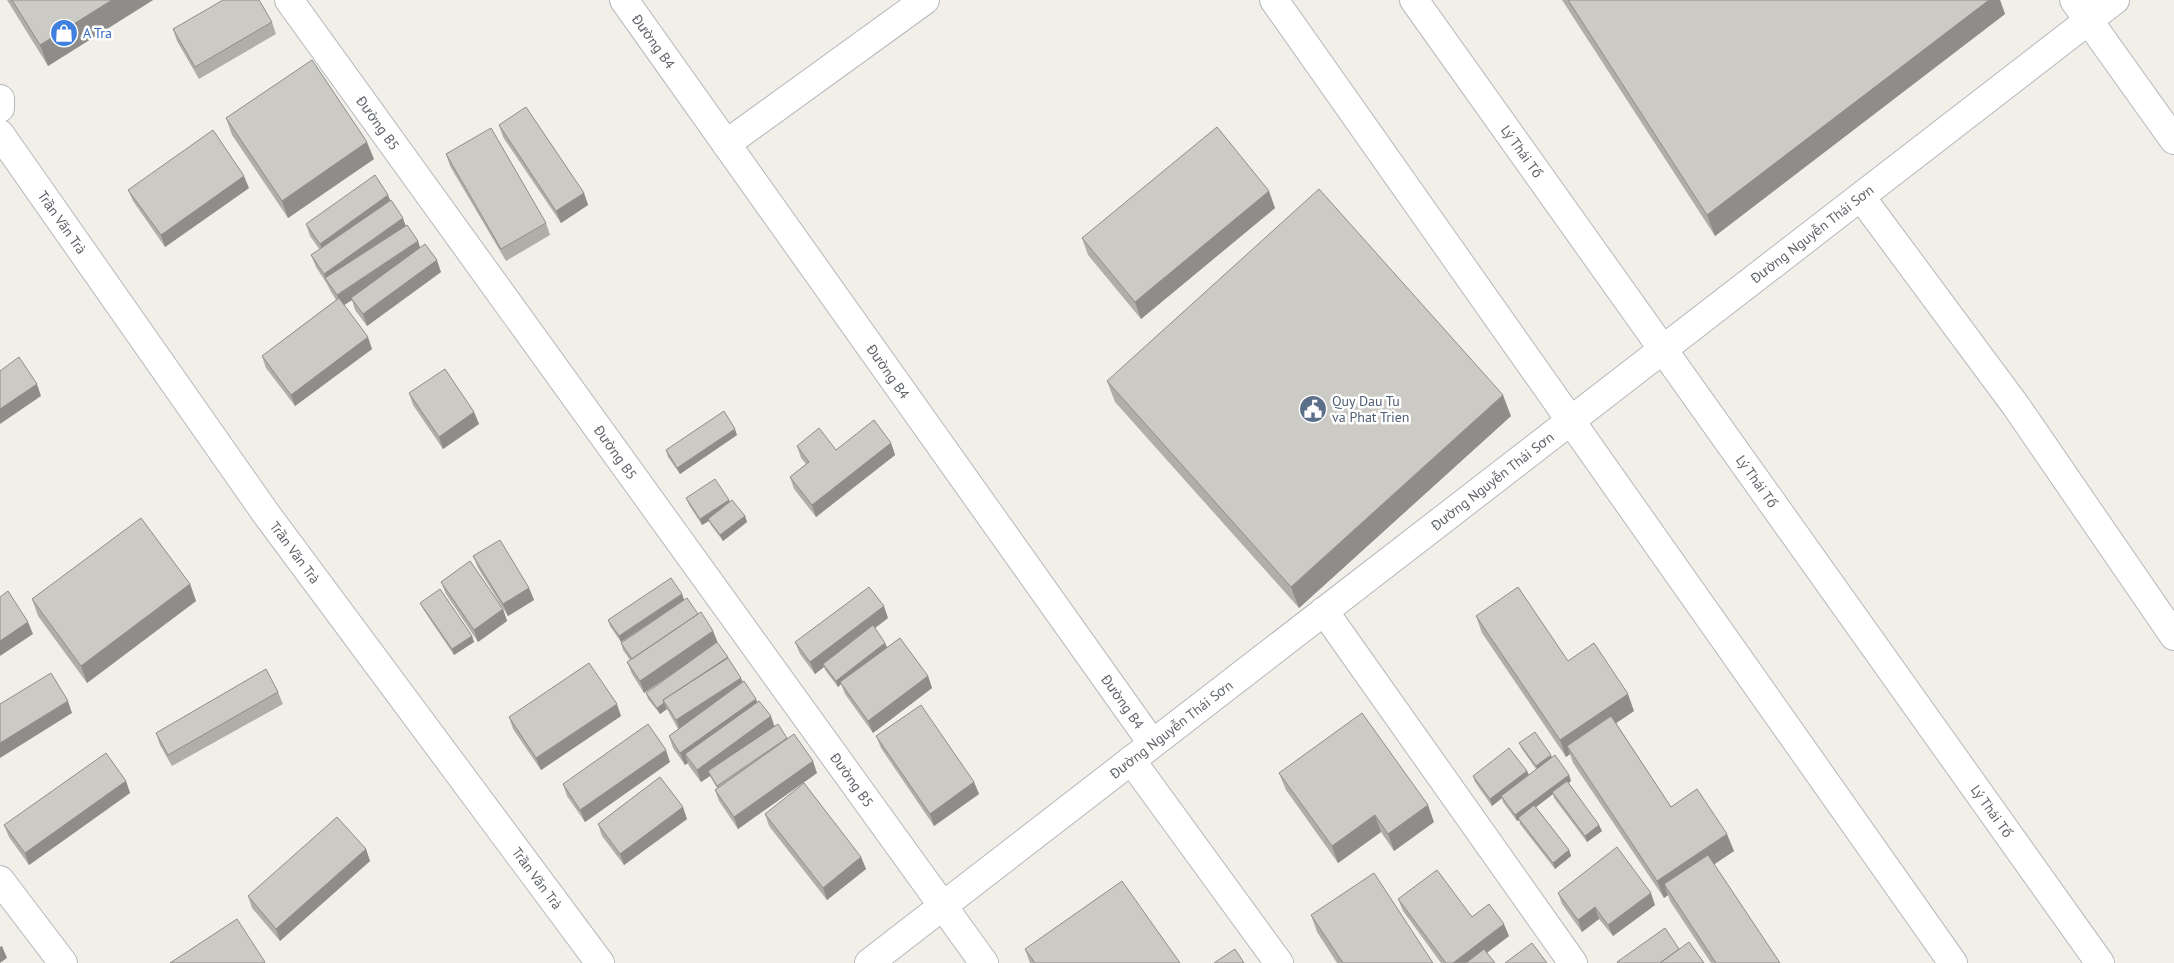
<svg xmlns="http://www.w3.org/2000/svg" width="2174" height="963" font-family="'PT Sans',sans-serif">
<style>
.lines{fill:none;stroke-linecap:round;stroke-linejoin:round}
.minor-casing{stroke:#b5b8bc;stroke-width:30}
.minor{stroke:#fff;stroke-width:28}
.wall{fill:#afaea9}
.shaded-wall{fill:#8f8d8a}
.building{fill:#cccac5;stroke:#8f8d8a}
.labels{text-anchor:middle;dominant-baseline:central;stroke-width:5;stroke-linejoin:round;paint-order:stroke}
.shop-label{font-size:14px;fill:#366cbe;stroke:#fff;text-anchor:start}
.street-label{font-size:14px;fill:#5f6368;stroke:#fff}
.service-label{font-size:14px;fill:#4e5e75;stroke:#fff;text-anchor:start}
</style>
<rect width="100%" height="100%" fill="#f1efe8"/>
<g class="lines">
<g class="minor-casing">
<g id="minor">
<path id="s1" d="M289 0 984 963"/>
<path id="s2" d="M624 0 1152 743"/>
<path d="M1274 0 1953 963"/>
<path id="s3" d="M1414 0 2100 963"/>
<path d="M2074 0 2174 140"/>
<path d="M0 99V108"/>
<path id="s4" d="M0 134 267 515 600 963"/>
<path d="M726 144 925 0"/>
<path d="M1861 197 2016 406 2174 636"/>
<path d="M1324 611 1573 963"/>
<path d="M1131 760 1279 963"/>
<path d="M0 880 63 963"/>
<path id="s5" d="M869 963 2115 0"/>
</g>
</g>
<use href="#minor" class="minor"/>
</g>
<path class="wall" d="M7 0H153L48 66Z
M1562 0H2000L2005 14 1715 236Z
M272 22 276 34 199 79 177 41 173 29Z
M226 118 374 159 288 218 232 135Z
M499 125 584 193 588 205 561 223 503 137Z
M446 154 546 223 550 235 506 261 450 166Z
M249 188 165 247 133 201 128 190Z
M390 201 420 248 441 272 367 326 355 310 352 300 344 305 372 349 295 406 266 368 262 356 336 300 330 290 327 284 316 267 311 255 320 250 310 236 306 224Z
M1275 208 1141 319 1088 255 1082 238Z
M1107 381 1511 416 1299 608 1115 402Z
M409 393 474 412 479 424 443 449 413 405Z
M737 435 680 474 668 457 666 450Z
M891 443 895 455 816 517 794 489 790 477 806 464 801 458 797 446 836 450Z
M686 498 729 500 730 502 745 516 747 522 723 541 711 525 709 521 702 525 689 505Z
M473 556 529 588 534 600 508 616 478 568Z
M441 582 503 609 507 621 478 642 446 594Z
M190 584 196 601 87 683 38 616 32 599Z
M682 594 684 600 713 631 717 643 743 682 756 699 757 702 774 727 787 738 817 773 738 829 719 801 715 790 717 788 710 776 701 782 689 766 688 763 685 765 673 748 669 736 678 729 667 709 660 714 648 699 646 693 690 661 644 693 632 674 627 662 630 660 623 650 621 643 647 625 621 642 610 626 608 620Z
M420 603 472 636 474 642 454 655 423 609Z
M1476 616 1568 661 1634 711 1616 723 1671 807 1734 851 1714 864 1780 963H1711L1670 901 1668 895 1664 898 1573 763 1570 754 1566 757 1482 633Z
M888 618 875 628 887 647 928 676 932 688 873 733 845 694 841 684 838 687 825 670 824 667 815 674 800 654 795 642Z
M278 692 283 704 172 766 160 745 156 733Z
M621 716 541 770 513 729 509 717Z
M876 736 974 782 979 794 934 826 881 748Z
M1519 743 1552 758 1569 775 1571 781 1568 783 1602 831 1587 842 1554 798 1553 794 1536 807 1569 850 1571 856 1555 869 1520 824 1519 820 1517 821 1503 802 1502 798 1492 806 1475 782 1473 776 1527 771 1529 775 1536 769 1522 749Z
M670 762 585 822 567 796 563 784Z
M1279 773 1434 822 1394 851 1381 832 1338 863 1286 790Z
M126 781 130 793 29 865 9 837 4 825Z
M765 814 861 857 866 869 827 900 769 826Z
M687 819 624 865 602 836 598 824Z
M366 849 370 861 280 941 252 908 248 896Z
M1558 893 1655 905 1613 936 1599 919 1582 932 1562 904Z
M1398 899 1472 917 1509 936 1487 953 1495 963H1441L1403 911Z
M1311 915 1433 963H1337L1317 932Z
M1025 949 1180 963H1030Z"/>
<path class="shaded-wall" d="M112 0H153L48 66 40 45Z
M1989 0H2000L2005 14 1715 236 1707 215Z
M367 142 374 159 288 218 282 201Z
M244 176 249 188 165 247 161 235Z
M1269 191 1275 208 1141 319 1135 302Z
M584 193 588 205 561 223 556 211Z
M388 195 393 207 324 256 320 244Z
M403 218 407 230 327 281 324 274Z
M418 241 422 253 351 298 352 300 341 307 337 295Z
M437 260 441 272 367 326 363 314Z
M368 337 372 349 295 406 291 395Z
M37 384 41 396 0 424V409Z
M1503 395 1511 416 1299 608 1291 587Z
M474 412 479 424 443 449 439 437Z
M735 429 737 435 680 474 677 468Z
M891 443 895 455 816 517 812 505Z
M729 500 731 506 708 519 709 521 702 525 700 519Z
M745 516 747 522 723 541 720 535Z
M190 584 196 601 87 683 81 666Z
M529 588 534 600 508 616 503 604Z
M682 594 684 600 621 642 619 636Z
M884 606 888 618 825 666 823 664 824 667 815 674 810 662Z
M503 609 507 621 478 642 474 630Z
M28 622 33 634 0 656V641Z
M713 631 718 643 644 693 640 681Z
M472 636 474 642 454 655 452 649Z
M885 643 888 649 840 682 841 684 838 687 836 681Z
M928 676 932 688 873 733 868 721Z
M741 678 746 690 681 732 676 720Z
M1628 694 1634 711 1572 753 1567 746 1570 754 1566 757 1560 740Z
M756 699 760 711 685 754 688 763 685 765 680 753Z
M68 701 72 713 0 758V743Z
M664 703 667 709 660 714 657 708Z
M617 704 621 716 541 770 536 758Z
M771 716 775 728 708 771 710 776 701 782 697 770Z
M666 750 670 762 585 822 580 810Z
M1551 755 1553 761 1538 772 1536 766Z
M813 761 817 773 738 829 734 817Z
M1527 771 1530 777 1501 796 1502 798 1492 806 1490 799Z
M1569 775 1571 781 1554 794 1552 792 1553 794 1519 820 1518 818 1519 820 1517 821 1515 815Z
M126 781 130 793 29 865 25 853Z
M974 782 979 794 934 826 930 814Z
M1428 805 1434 822 1394 851 1388 834Z
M683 807 687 819 624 865 620 854Z
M1375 815 1381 832 1338 863 1332 846Z
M1599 825 1602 831 1587 842 1585 836Z
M1727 834 1734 851 1670 894 1664 884 1668 895 1664 898 1657 881Z
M366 849 370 861 280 941 276 929Z
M1569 850 1571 856 1555 869 1553 863Z
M861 857 866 869 827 900 823 888Z
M1651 893 1655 905 1613 936 1608 925Z
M1595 907 1599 919 1582 932 1578 920Z
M1504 924 1509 936 1473 963H1453Z
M2 946 7 958 0 963V947Z"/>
<path class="building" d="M12 0H112L40 45Z
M223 0H259L272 22 195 67 173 29Z
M1568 0H1989L1707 215Z
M312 60 367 142 282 201 226 118Z
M526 107 584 193 556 211 499 125Z
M1217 127 1269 191 1135 302 1082 238Z
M491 128 546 223 501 249 446 154Z
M213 130 244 176 161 235 128 190Z
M375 175 388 195 320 244 306 224Z
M1319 189 1503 395 1291 587 1107 381Z
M391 200 403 218 324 274 311 255Z
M407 225 418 241 337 295 325 278Z
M425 244 437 260 363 314 351 298Z
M339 298 368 337 291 395 262 356Z
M19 357 37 384 0 409V371Z
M445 369 474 412 439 437 409 393Z
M724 411 735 429 677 468 666 450Z
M874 420 891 443 812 505 790 477 809 462 797 446 819 428 836 450Z
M715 479 729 500 700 519 686 498Z
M732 500 745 516 720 535 708 519Z
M141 518 190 584 81 666 32 599Z
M500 540 529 588 503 604 473 556Z
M470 561 503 609 474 630 441 582Z
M671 578 682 594 619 636 608 620Z
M869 587 884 606 810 662 795 642Z
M1518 587 1568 661 1594 643 1628 694 1560 740 1476 616Z
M440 589 472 636 452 649 420 603Z
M8 591 28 622 0 641V597Z
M687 598 698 614 632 659 621 643Z
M701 612 713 631 640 681 627 662Z
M873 625 885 643 836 681 823 664Z
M900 638 928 676 868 721 840 682Z
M717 642 728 657 663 700 664 703 657 708 646 693Z
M728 658 741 678 676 720 663 700Z
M589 663 617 704 536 758 509 717Z
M266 669 278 692 168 755 156 733Z
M51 673 68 701 0 743V704Z
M744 681 756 699 680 753 669 736Z
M759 701 771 716 697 770 685 754Z
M921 705 974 782 930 814 876 736Z
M1362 713 1428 805 1388 834 1375 815 1332 846 1279 773Z
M1611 716 1671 807 1697 789 1727 834 1657 881 1567 746Z
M648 724 666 750 580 810 563 784Z
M778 724 787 738 717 786 708 771Z
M1535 732 1551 755 1536 766 1519 743Z
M794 734 813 761 734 817 715 790Z
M1509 748 1527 771 1490 799 1473 776Z
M106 753 126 781 25 853 4 825Z
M1555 755 1569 775 1515 815 1501 796Z
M660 777 683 807 620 854 598 824Z
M1567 781 1599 825 1585 836 1552 792Z
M804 783 861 857 823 888 765 814Z
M1534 805 1569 850 1553 863 1518 818Z
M337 817 366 849 276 929 248 896Z
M1617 847 1651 893 1608 925 1595 907 1578 920 1558 893Z
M1708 855 1780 963H1716L1664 884Z
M1437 870 1472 917 1489 904 1504 924 1453 963H1446L1398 899Z
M1374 873 1433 963H1343L1311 915Z
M1122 881 1180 963H1035L1025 949Z
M237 919 265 962 264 963H170Z
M1665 928 1679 949 1660 963H1618L1617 962Z
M1689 942 1704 963H1660Z
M1532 943 1547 963H1505Z
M1235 949 1244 963H1214Z
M1484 949 1495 963H1466Z"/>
<defs>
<g id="shop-disc" transform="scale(1.4375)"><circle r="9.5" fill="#3f7fe0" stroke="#fff"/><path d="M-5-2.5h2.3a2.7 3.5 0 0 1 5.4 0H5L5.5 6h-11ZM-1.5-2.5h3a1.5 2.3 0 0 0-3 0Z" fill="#fff"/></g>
<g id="civic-disc" transform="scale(1.4375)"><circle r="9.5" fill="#5c6f8a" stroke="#fff"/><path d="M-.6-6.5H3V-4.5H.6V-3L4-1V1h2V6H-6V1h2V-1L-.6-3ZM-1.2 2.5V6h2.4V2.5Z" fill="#fff"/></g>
</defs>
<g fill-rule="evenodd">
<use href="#shop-disc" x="64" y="33"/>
<use href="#civic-disc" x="1313" y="409"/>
</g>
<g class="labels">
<g class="shop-label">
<text x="83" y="33">A Tra</text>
</g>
<g class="street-label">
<text stroke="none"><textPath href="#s2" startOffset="51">Đường B4</textPath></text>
<text stroke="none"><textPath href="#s1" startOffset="152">Đường B5</textPath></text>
<text stroke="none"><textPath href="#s3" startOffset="186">Lý Thái Tổ</textPath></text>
<text stroke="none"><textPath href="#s4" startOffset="108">Trần Văn Trà</textPath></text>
<text stroke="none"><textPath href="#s5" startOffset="1192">Đường Nguyễn Thái Sơn</textPath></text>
<text stroke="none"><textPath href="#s2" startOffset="456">Đường B4</textPath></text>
<text stroke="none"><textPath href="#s1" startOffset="558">Đường B5</textPath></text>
<text stroke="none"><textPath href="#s5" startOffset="788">Đường Nguyễn Thái Sơn</textPath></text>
<text stroke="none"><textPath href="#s3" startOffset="591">Lý Thái Tổ</textPath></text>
<text stroke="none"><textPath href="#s4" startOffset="512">Trần Văn Trà</textPath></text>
<text stroke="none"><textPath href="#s2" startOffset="861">Đường B4</textPath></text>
<text stroke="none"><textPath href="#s5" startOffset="382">Đường Nguyễn Thái Sơn</textPath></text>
<text stroke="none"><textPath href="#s1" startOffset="962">Đường B5</textPath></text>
<text stroke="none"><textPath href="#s3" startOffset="996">Lý Thái Tổ</textPath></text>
<text stroke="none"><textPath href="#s4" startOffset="918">Trần Văn Trà</textPath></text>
</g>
<g class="service-label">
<text x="1332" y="401">Quy Dau Tu<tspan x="1332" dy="16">va Phat Trien</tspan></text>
</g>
</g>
</svg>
